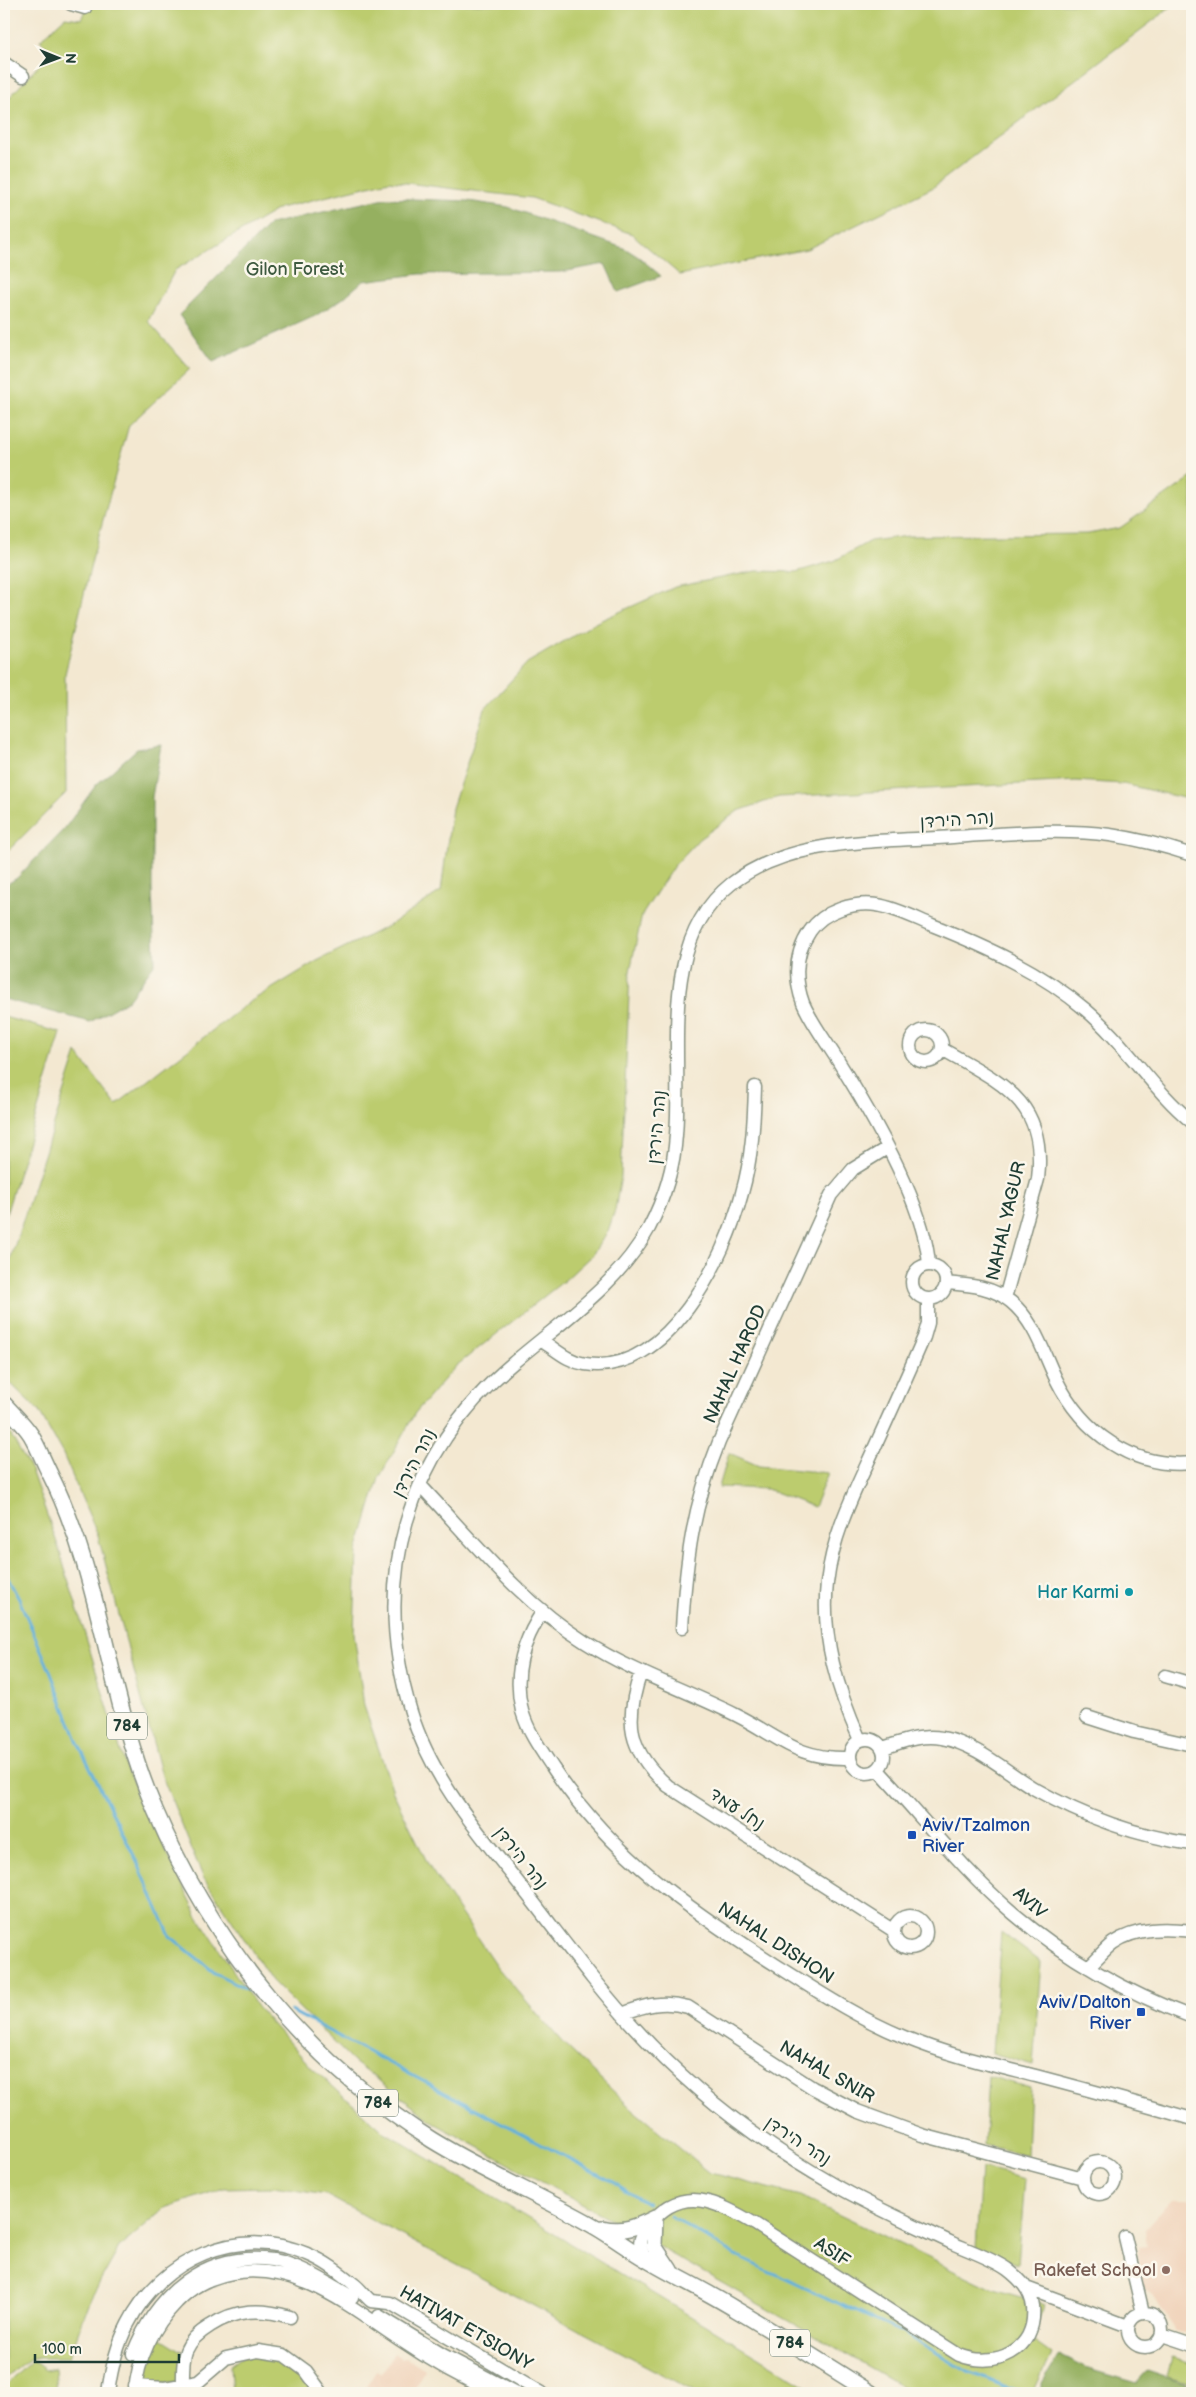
<svg xmlns="http://www.w3.org/2000/svg" width="1196" height="2397" font-family="'Balsamiq Sans','Playpen Sans Hebrew',sans-serif">
<style>
.built{fill:#f1d5bd}
.green{fill:#bccc6e;stroke:#6e8451}
.forest{fill:#95b061;stroke:#5a764a}
.lines{fill:none;stroke-linecap:round;stroke-linejoin:round}
.stream{stroke:#62b1dc;stroke-width:3}
.minor-casing{stroke:#899282;stroke-width:15}
.major-casing{stroke:#899282;stroke-width:18}
.minor{stroke:#fff;stroke-width:12}
.major{stroke:#fff;stroke-width:15}
.culture-dot{fill:#0f9aa8;stroke:#fbf7ec;stroke-width:2}
.transit-dot{fill:#1a4fb4;stroke:#fbf7ec;stroke-width:2}
.education-dot{fill:#8d6e63;stroke:#fbf7ec;stroke-width:2}
.labels{text-anchor:middle;dominant-baseline:central;stroke-width:5;stroke-linejoin:round;paint-order:stroke}
.shield{fill:#fbf7ec;stroke:#61756b;stroke-width:1}
.shield-label{font-size:16px;font-weight:bold;fill:#1f3d34}
.park-label{font-size:18px;fill:#3e5a40;stroke:#fbf7ec}
.street-label{font-size:18px;fill:#1f3d34;stroke:#fbf7ec}
.culture-label{font-size:18px;fill:#0d838f;stroke:#fbf7ec;text-anchor:end}
.transit-label{font-size:18px;fill:#164399;stroke:#fbf7ec;text-anchor:start}
.education-label{font-size:18px;fill:#785e54;stroke:#fbf7ec;text-anchor:end}
</style>
<rect width="100%" height="100%" fill="#fbf7ec"/>
<filter id="ink" filterUnits="userSpaceOnUse"><feTurbulence type="fractalNoise" baseFrequency=".02" numOctaves="2"/><feDisplacementMap in="SourceGraphic" scale="10" xChannelSelector="R" yChannelSelector="G"/><feConvolveMatrix kernelMatrix="1 2 1 2 8 2 1 2 1" color-interpolation-filters="sRGB"/></filter>
<filter id="wash" filterUnits="userSpaceOnUse"><feTurbulence type="fractalNoise" baseFrequency=".0096" numOctaves="4" result="noise"/><feDisplacementMap in="SourceGraphic" scale="20" xChannelSelector="R" yChannelSelector="G"/><feGaussianBlur stdDeviation="1.12" result="paint"/><feColorMatrix in="noise" values="0 0 0 0 0 0 0 0 0 0 0 0 0 0 0 0 0 1.4 0 .05"/><feComposite in="paint" operator="in"/></filter>
<g filter="url(#wash)">
<rect width="100%" height="100%" fill="#f3e8d1"/>
<path class="built" d="M1173 2199H1192V2335L1175 2330 1151 2293 1145 2289 1137 2254 1139 2248 1147 2247 1145 2229Z
M394 2353 401 2358 406 2357 425 2369 411 2393H362L377 2370 382 2373Z"/>
<path class="green" d="M88 4H1175L932 188 807 249 680 275 632 234 532 198 389 181 280 208 175 270 148 321 190 369 129 425 92 560 65 674 66 793 4 855V125L6 123 8 99 51 52 40 40 65 17 81 19Z
M1192 477V800L1123 784 1076 781 779 797 738 811 699 839 673 867 642 915 630 971 621 1176 615 1210 608 1231 592 1255 565 1280 456 1366 415 1413 379 1478 357 1551 354 1633 364 1706 394 1794 430 1868 497 1967 562 2042 633 2110 710 2173 800 2196 991 2288 1045 2304 1030 2339 1051 2354 1033 2393H914L619 2224 436 2124 354 2062 272 1981 203 1877 162 1776 98 1536 63 1454 38 1410 4 1377V1279L77 1053 116 1105 248 1003 317 961 390 925 441 891 452 808 485 709 527 663 597 622 675 587 756 571 796 572 834 561 870 541 908 536 1088 534 1120 528Z
M4 1017 61 1033 4 1221Z
M4 1423 31 1470 57 1543 126 1768 197 1915 257 2007 312 2068 383 2131 818 2393H697L326 2195 273 2187 224 2188 165 2208 119 2248 91 2298 69 2358H31L4 2379Z
M729 1453 759 1466 828 1473 814 1507 767 1489 719 1487Z
M1001 1932 1041 1962 1033 2065 992 2053Z
M988 2076 1030 2088 1027 2155 984 2145Z
M981 2168 1025 2179 1018 2264 976 2248Z
M158 2336 182 2351 180 2382 141 2383Z
M243 2356C266 2356 287 2357 303 2376 308 2382 311 2386 312 2393H232L230 2366Z
M1172 2357 1192 2363V2384L1167 2377Z
M32 2360 45 2370 55 2368 57 2393H4V2387Z"/>
<path class="forest" d="M385 198 468 201 508 207 626 249 640 258 661 276 618 292 605 264 561 272 420 274 363 281 342 299 315 316 213 362 179 315 270 224Z
M161 745 152 797V888L155 963 128 1000 90 1022 4 999V886L17 878 65 828 96 785 137 749Z
M1059 2355 1088 2369 1136 2383 1147 2371 1192 2386V2393H1042V2383Z"/>
<g class="lines">
<path class="stream" d="M4 1571 19 1599 50 1671 79 1745 139 1866 170 1936 215 1973 261 1996
M291 2011 611 2181 647 2203
M670 2216 738 2257 905 2334 968 2372 1022 2393"/>
</g>
</g>
<g filter="url(#ink)">
<g class="lines">
<g class="minor-casing">
<path id="minor" d="M71 4 85 8
M4 63 23 76
M910 1046a16 16 0 1 1 32 0a16 16 0 1 1-32 0Z
M942 1049C1001 1083 1047 1100 1038 1179L1005 1298
M912 1282a17 17 0 1 1 34 0a17 17 0 1 1-34 0Z
M929 1265C925 1206 872 1115 840 1064 828 1044 812 1024 803 1003 794 978 795 953 810 931 824 910 854 902 877 905 896 908 915 918 932 925 987 947 1040 971 1086 1010 1125 1043 1152 1089 1192 1122
M946 1283C969 1285 992 1286 1011 1302 1035 1322 1043 1352 1056 1379 1082 1432 1132 1469 1192 1463
M542 1341C557 1350 567 1361 585 1364 668 1377 725 1258 742 1193 752 1158 754 1123 755 1087
M420 1485C472 1540 521 1602 585 1642 632 1672 686 1690 736 1715 780 1737 797 1760 850 1758
M543 1611C522 1642 513 1674 522 1711 528 1732 541 1750 553 1768 612 1857 691 1911 779 1967 820 1993 860 2019 904 2037 947 2055 992 2065 1036 2076 1089 2090 1141 2104 1192 2119
M682 1628C686 1559 693 1507 719 1442L831 1195 853 1169 887 1148
M641 1672C624 1721 628 1751 668 1786L894 1931
M1165 1676 1192 1684
M1087 1717 1134 1732 1192 1745
M850 1756a17 17 0 1 1 34 0a17 17 0 1 1-34 0Z
M860 1740C838 1691 821 1638 827 1583 832 1539 850 1501 868 1462 887 1420 906 1379 924 1337L928 1323V1300
M883 1748C902 1742 922 1734 942 1738 977 1744 1006 1772 1035 1789 1084 1817 1137 1836 1192 1844
M878 1770C922 1817 964 1871 1013 1913 1066 1958 1127 1993 1192 2017
M894 1932a16 16 0 1 1 32 0a16 16 0 1 1-32 0Z
M1088 1967C1097 1959 1104 1950 1113 1943 1137 1927 1166 1928 1192 1931
M622 2014C645 2005 664 2000 688 2007L813 2088 857 2111 922 2135 1083 2178
M1083 2178a16 16 0 1 1 32 0a16 16 0 1 1-32 0Z
M1125 2237 1143 2313
M645 2259C638 2242 638 2240 649 2225 681 2183 718 2202 755 2224L959 2355C995 2369 1037 2351 1033 2307 1031 2290 1020 2279 1007 2269 991 2258 970 2251 952 2243 912 2224 871 2206 833 2184 759 2142 691 2090 634 2027 593 1983 558 1933 520 1885 479 1833 431 1778 411 1712 370 1579 406 1454 513 1363 562 1321 617 1286 649 1228 664 1199 674 1168 676 1135 683 1053 657 943 731 884 791 837 880 842 953 837 1005 834 1058 828 1110 835 1138 839 1165 846 1192 855
M1029 2289 1128 2326
M1128 2330a17 17 0 1 1 34 0a17 17 0 1 1-34 0Z
M379 2316 443 2355 516 2393
M1162 2335 1192 2345
M133 2354C156 2294 205 2251 273 2260 301 2265 327 2283 352 2297
M135 2386 165 2388 198 2382 226 2358 258 2351 284 2355 306 2371 322 2393
M183 2386C183 2375 182 2362 186 2351 190 2341 200 2332 210 2326 236 2309 261 2308 290 2317
M108 2393C111 2370 117 2345 128 2324 161 2259 238 2224 307 2254 325 2261 340 2273 355 2285 361 2290 365 2296 371 2301L390 2303 542 2393
M135 2393C137 2360 153 2326 177 2302 192 2286 210 2277 232 2273 297 2262 348 2305 399 2339 430 2360 461 2378 495 2393"/>
</g>
<g class="major-casing">
<path id="major" d="M4 1404C13 1414 24 1424 31 1435 38 1447 43 1460 49 1472 103 1579 108 1701 155 1810 213 1945 307 2062 432 2140 484 2172 539 2195 592 2225 610 2235 627 2248 644 2258 674 2276 706 2291 735 2309 781 2336 826 2365 871 2393
M655 2218 654 2246 670 2270
M602 2228C622 2233 637 2227 655 2218"/>
</g>
<use href="#minor" class="minor"/>
<use href="#major" class="major"/>
</g>
</g>
<circle class="culture-dot" cx="1129" cy="1592" r="5"/>
<g class="transit-dot">
<rect x="907" y="1830" width="10" height="10" rx="2.5"/>
<rect x="1136" y="2007" width="10" height="10" rx="2.5"/>
</g>
<circle class="education-dot" cx="1166" cy="2270" r="5"/>
<g class="labels">
<g class="shield">
<rect x="107" y="1712.5" width="40" height="27" rx="4"/>
<rect x="358" y="2089.5" width="40" height="27" rx="4"/>
<rect x="770" y="2329.5" width="40" height="27" rx="4"/>
</g>
<g class="shield-label">
<text x="127" y="1726">784</text>
<text x="378" y="2103">784</text>
<text x="790" y="2343">784</text>
</g>
<g class="park-label">
<text x="295" y="269">Gilon Forest</text>
</g>
<g class="street-label">
<text transform="translate(957 820) rotate(-4)">נהר הירדן</text>
<text transform="translate(657 1127) rotate(-85)">נהר הירדן</text>
<text transform="translate(1006 1221) rotate(-77)">NAHAL YAGUR</text>
<text transform="translate(735 1364) rotate(-66)">NAHAL HAROD</text>
<text transform="translate(414 1463) rotate(-63)">נהר הירדן</text>
<text transform="translate(737 1809) rotate(33)">נחל עמד</text>
<text transform="translate(521 1858) rotate(52)">נהר הירדן</text>
<text transform="translate(1030 1903) rotate(41)">AVIV</text>
<text transform="translate(776 1943) rotate(33)">NAHAL DISHON</text>
<text transform="translate(827 2072) rotate(30)">NAHAL SNIR</text>
<text transform="translate(798 2141) rotate(33)">נהר הירדן</text>
<text transform="translate(832 2252) rotate(33)">ASIF</text>
<text transform="translate(466 2328) rotate(30)">HATIVAT ETSIONY</text>
</g>
<g class="culture-label">
<text x="1119" y="1592">Har Karmi</text>
</g>
<g class="transit-label">
<text x="922" y="1825">Aviv/Tzalmon<tspan x="922" dy="21">River</tspan></text>
<text x="1131" y="2002" text-anchor="end">Aviv/Dalton<tspan x="1131" dy="21">River</tspan></text>
</g>
<g class="education-label">
<text x="1156" y="2270">Rakefet School</text>
</g>
</g>
<rect width="1196" height="2397" fill="none" stroke="#fbf7ec" stroke-width="20"/>
<g transform="translate(58 58) rotate(91)" stroke="#fbf7ec" stroke-width="4" paint-order="stroke">
<path d="M0-4L9 19L0 12L-9 19Z" fill="#1f3d34"/>
<text y="-8" font-size="14" font-weight="bold" text-anchor="middle" fill="#1f3d34">N</text>
</g>
<path d="M35 2354v8h144v-8" fill="none" stroke="#1f3d34" stroke-width="2.5"/>
<text x="42" y="2354" font-size="15" fill="#1f3d34" stroke="#fbf7ec" stroke-width="4" paint-order="stroke">100 m</text>
</svg>
